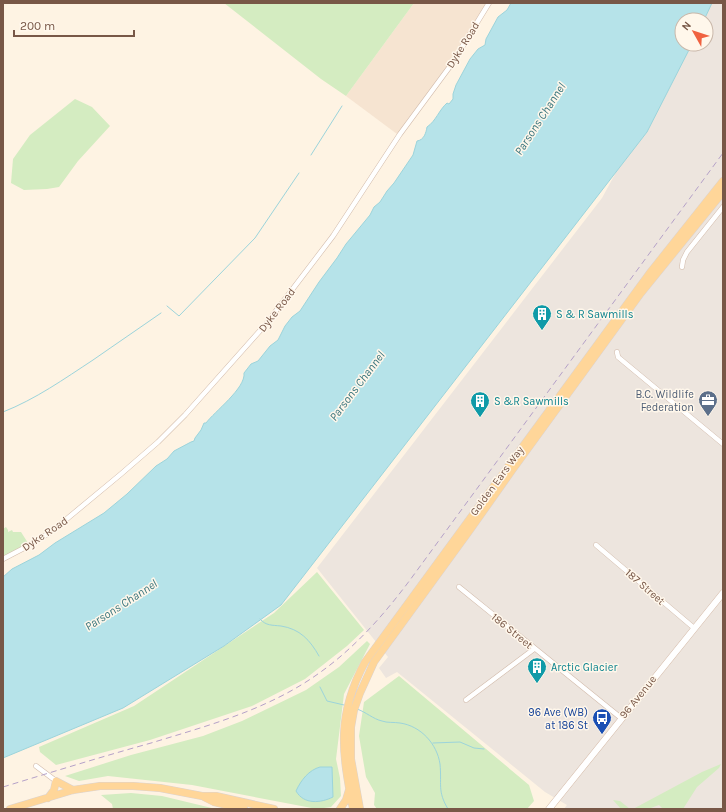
<svg xmlns="http://www.w3.org/2000/svg" width="726" height="812" font-family="Karla,sans-serif">
<style>
.residential{fill:#f6e4d1}
.industrial{fill:#ede5de}
.green{fill:#d4ecc1}
.water{fill:#b6e3e9;stroke:#9cd4db}
.lines{fill:none;stroke-linecap:round;stroke-linejoin:round}
.stream{stroke:#9cd4db;stroke-width:1}
.minor-casing{stroke:#d2bbab;stroke-width:5.5}
.secondary-casing{stroke:#d5bba9;stroke-width:7}
.primary-casing{stroke:#dcd3cf;stroke-width:8}
.minor{stroke:#fff;stroke-width:4.5}
.secondary{stroke:#fff;stroke-width:6}
.primary{stroke:#ffd699;stroke-width:7}
.rail{stroke:#b5a1c8;stroke-width:1;stroke-dasharray:6 4;stroke-linecap:butt}
.labels{text-anchor:middle;dominant-baseline:central;stroke-width:3;stroke-linejoin:round;paint-order:stroke}
.street-label{font-size:11px;fill:#785747;stroke:#fff7eb}
.culture-label{font-size:11px;fill:#0d838f;stroke:#fff7eb;text-anchor:start}
.service-label{font-size:11px;fill:#4e5e75;stroke:#fff7eb;text-anchor:end}
.transit-label{font-size:11px;fill:#164399;stroke:#fff7eb;text-anchor:end}
.water-label{font-size:12px;font-style:italic;fill:#3a767e;stroke:#fff7eb}
</style>
<rect width="100%" height="100%" fill="#fef3e3"/>
<path class="residential" d="M414 3H486L457 53 397 134 346 96Z"/>
<path class="industrial" d="M709 3H723V809H564L567 805 545 792 397 672 386 678 379 668 388 657 317 568 602 198 686 44H706V20H699Z"/>
<path class="green" d="M224 3H414L346 96 321 79Z
M75 99 92 107 110 126 78 161 59 187 47 189 24 190 11 183 13 159 30 135Z
M6 527 8 530V532L12 530 13 532H21L28 543 3 557V529Z
M317 572 364 630 347 646 305 679 252 706 150 740 56 765 40 752 39 747 134 706 274 613Z
M367 641 370 644 344 694 336 759 340 778 341 796 331 807 317 809 192 785 108 776 79 781 65 776 131 755 203 736 242 721 306 690 339 667Z
M399 676 529 785 534 801 527 809H377L374 805 375 793 366 777 359 736 364 702Z
M721 764 719 768 697 787 683 809H663L659 805 648 809H633L702 772Z
M131 793 162 796 216 809H113L112 804 101 795Z
M613 800 620 801 630 809H621Z"/>
<path class="water" d="M511 3H712L704 20H682V44H692L647 132 281 605 224 646 123 708 3 758V577L12 569 39 555 55 543 104 513 127 494 156 466 167 459 174 451 191 442 194 441 195 438 201 430 204 423H206C214 412 246 388 244 373L251 364 258 361 270 346 278 340 285 326 292 317 300 311 319 282 337 258 346 244 370 215 374 207 380 202 387 191 394 183 413 155 417 141C424 140 426 133 427 127 436 121 439 110 447 103L449 104 453 99V94L456 85 470 59 478 49 485 45 486 39 498 17 507 10Z
M320 767H332L333 797C321 803 304 805 296 791 301 780 309 770 320 767Z"/>
<g class="lines">
<path class="stream" d="M311 155 342 106
M167 306 179 316 255 238 299 173
M3 412C36 399 64 379 93 360 116 344 138 329 161 313
M260 619C266 626 272 625 281 626 300 629 310 640 319 656
M320 687 327 701 344 705
M357 709C366 712 373 719 382 721 387 723 394 722 400 723 421 726 437 744 440 764 442 784 437 791 448 809
M433 743 460 742 474 748 484 749"/>
<g class="minor-casing">
<path id="minor" d="M682 267 683 260 687 252 723 207
M617 352 618 357 723 444
M596 545 694 628
M3 559 26 547 51 532 121 474 158 442 185 415 266 324 333 236 400 134 451 65 489 3
M459 587 621 718
M466 700 534 649
M36 766 56 781"/>
</g>
<g class="secondary-casing">
<path id="secondary" d="M549 809 723 593"/>
</g>
<g class="primary-casing">
<path id="primary" d="M204 797 214 802 244 809
M48 798 54 790 56 781 73 790
M10 809 73 790 100 786H133L160 788 202 796H216L274 809
M340 809 346 800 349 790
M353 809C342 752 336 716 365 662L649 274 723 181
M360 809 351 759V727L354 710 360 693 374 662 470 530 513 469 641 293 723 192"/>
</g>
<use href="#minor" class="minor"/>
<use href="#secondary" class="secondary"/>
<use href="#primary" class="primary"/>
<path class="rail" d="M3 787C52 772 101 757 151 743 207 726 266 710 315 676 353 650 383 616 410 580L723 153"/>
</g>
<defs>
<g id="building-pin" transform="scale(1)"><path d="M0 17L-7.5 6A9.5 9.5 0 1 1 7.5 6Z" fill="#0f9aa8" stroke="#fff7eb"/><path d="M-4-6H4V6H1V3H-1V6H-4ZM-2.5-4.3h1.7v1.8h-1.7ZM.8-4.3h1.7v1.8H.8ZM-2.5-1h1.7V.8h-1.7ZM.8-1h1.7V.8H.8Z" fill="#fff"/></g>
<g id="office-pin" transform="scale(1)"><path d="M0 17L-7.5 6A9.5 9.5 0 1 1 7.5 6Z" fill="#5c6f8a" stroke="#fff7eb"/><path d="M-6-3h4V-5.5h4V-3h4V5H-6ZM-1-4.5V-3h2v-1.5ZM-6 0V1H6V0Z" fill="#fff"/></g>
<g id="bus-pin" transform="scale(1)"><path d="M0 17L-7.5 6A9.5 9.5 0 1 1 7.5 6Z" fill="#1a4fb4" stroke="#fff7eb"/><path d="M-5-6H5V4H4V6H2V4H-2V6H-4V4H-5ZM-3.5-4V0h7V-4ZM-3.5 1.2v1.5H-2V1.2ZM2 1.2v1.5H3.5V1.2Z" fill="#fff"/></g>
</defs>
<g fill-rule="evenodd">
<use href="#building-pin" x="542" y="314"/>
<use href="#office-pin" x="708" y="400"/>
<use href="#building-pin" x="480" y="401"/>
<use href="#building-pin" x="537" y="667"/>
<use href="#bus-pin" x="602" y="718"/>
</g>
<g class="labels">
<g class="street-label">
<text transform="translate(463 45) rotate(-58)">Dyke Road</text>
<text transform="translate(277 310) rotate(-52)">Dyke Road</text>
<text transform="translate(497 481) rotate(-54)">Golden Ears Way</text>
<text transform="translate(45 534) rotate(-34)">Dyke Road</text>
<text transform="translate(645 587) rotate(41)">187 Street</text>
<text transform="translate(512 631) rotate(39)">186 Street</text>
<text transform="translate(638 697) rotate(-51)">96 Avenue</text>
</g>
<g class="culture-label">
<text x="556" y="314">S &amp; R Sawmills</text>
<text x="494" y="401">S &amp;R Sawmills</text>
<text x="551" y="667">Arctic Glacier</text>
</g>
<g class="service-label">
<text x="694" y="394">B.C. Wildlife<tspan x="694" dy="13">Federation</tspan></text>
</g>
<g class="transit-label">
<text x="588" y="712">96 Ave (WB)<tspan x="588" dy="13">at 186 St</tspan></text>
</g>
<g class="water-label">
<text transform="translate(540 119) rotate(-57)">Parsons Channel</text>
<text transform="translate(357 386) rotate(-53)">Parsons Channel</text>
<text transform="translate(121 605) rotate(-33)">Parsons Channel</text>
</g>
</g>
<rect width="726" height="812" fill="none" stroke="#785747" stroke-width="8"/>
<g transform="translate(694 32) rotate(309)"><circle r="19" fill="#fff7eb" stroke="#c9b7a9"/>
<path d="M0-3L7 15L0 10L-7 15Z" fill="#f06240"/>
<text y="-6" font-size="11" font-weight="bold" text-anchor="middle" fill="#785747">N</text>
</g>
<path d="M14 30v6h120v-6" fill="none" stroke="#785747" stroke-width="2"/>
<text x="20" y="30" font-size="12" fill="#785747" stroke="#fff7eb" stroke-width="3" paint-order="stroke">200 m</text>
</svg>
